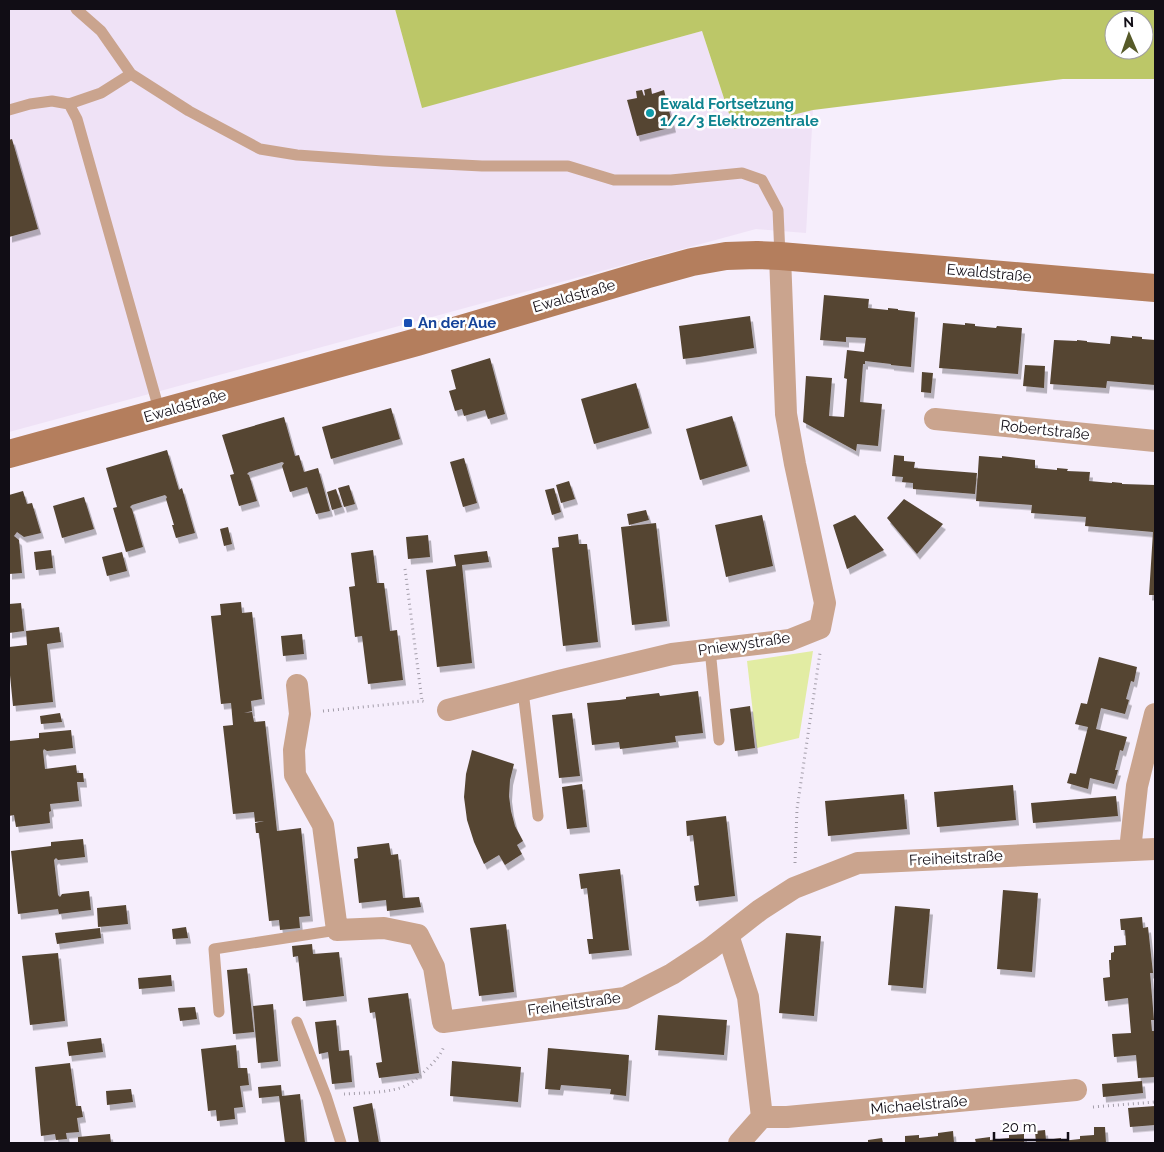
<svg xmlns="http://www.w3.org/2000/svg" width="1164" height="1152" font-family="Raleway,sans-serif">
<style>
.industrial{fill:#efe2f6}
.green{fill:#e2eca3}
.forest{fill:#bcc768;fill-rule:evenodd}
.building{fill:#544533;filter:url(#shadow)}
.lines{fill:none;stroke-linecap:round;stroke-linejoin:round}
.path{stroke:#a39da9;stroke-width:3;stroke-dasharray:1 4;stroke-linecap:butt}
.lane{stroke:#caa48e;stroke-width:11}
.street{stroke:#caa48e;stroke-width:22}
.secondary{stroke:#b47e5d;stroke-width:28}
.culture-dot{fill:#0f9aa8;stroke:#fff;stroke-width:2}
.transit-dot{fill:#1a4fb4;stroke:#fff;stroke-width:2}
.labels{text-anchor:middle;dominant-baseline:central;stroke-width:5;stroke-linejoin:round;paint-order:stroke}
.culture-label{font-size:15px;font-weight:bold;fill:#0d838f;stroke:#fff;text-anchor:start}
.street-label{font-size:15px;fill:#110d15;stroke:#fff}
.transit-label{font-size:15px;font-weight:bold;fill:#164399;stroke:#fff;text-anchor:start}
</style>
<defs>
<filter id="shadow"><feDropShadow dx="3" dy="5.5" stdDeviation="0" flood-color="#0004"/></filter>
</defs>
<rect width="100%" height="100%" fill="#f6eefc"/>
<path class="industrial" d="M9 9H395L422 107 702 31 734 129 813 110 806 233 756 229 9 432Z"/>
<path class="green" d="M813 651 799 738 757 748 747 661Z"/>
<path class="forest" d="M395 9H1155V79H1063L813 110 734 129 702 31 422 108ZM1114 20H1144V50H1114Z"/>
<path class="building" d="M651 88 652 94 664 90 673 127 637 136 627 100 637 98 636 91 642 90 644 96 645 95 644 90Z
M12 139 38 229 9 237V140Z
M824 295 869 299 868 308 888 310V308L898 309V310L915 312 911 367 891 365V364L865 361V364H863L860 402 882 404 878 446 857 444 856 451 803 422 806 376 832 378 829 416 844 417 847 379 844 378 847 350 864 352 866 338 846 337V342L820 340Z
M750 316 754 348 699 357 683 359 679 326Z
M943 323 965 325V323L975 324V326L985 327 996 328 997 326 1022 328 1018 374 939 368Z
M1111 336 1132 338V336L1142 337V339L1155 340V385L1107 381 1106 388 1050 384 1054 340 1077 341V340L1087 341V342L1110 344Z
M490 358 505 414 488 419 485 410 464 416 462 409 455 411 449 391 456 389 451 370Z
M1025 365 1045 366 1044 388 1023 386Z
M922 372 933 373 931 393 921 392Z
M636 383 649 428 594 444 581 399Z
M391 408 400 439 331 459 322 427Z
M732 416 747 466 700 480 686 429Z
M284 417 295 456 299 455 304 472 318 468 330 511 316 514 307 487 290 492 282 466 284 463 282 462 249 472 247 474 249 475 257 501 239 506 230 475 234 474 222 435Z
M167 450 179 490 182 488 195 533 176 538 172 525H174L166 499 167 497 165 495 132 505 130 507 132 509 143 547 126 552 113 508 117 507 106 468Z
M894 455 904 456V461L915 462 914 468 977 473 975 494 913 489V483L902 482 903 477 892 476Z
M979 456 1002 458V456L1035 460V468L1057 470V468L1068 469 1067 471 1090 472 1089 481 1112 483V482L1122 483V484L1155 485V595H1149L1153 532 1085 526 1086 517 1031 513 1032 505 976 501Z
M464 458 477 503 463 507 450 462Z
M569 481 575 499 561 503 556 485Z
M349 485 355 504 344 507 338 488Z
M554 488 561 512 552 515 545 490Z
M336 489 342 507 332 510 327 492Z
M23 491 27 504 32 503 41 533 24 537 17 532 14 536 19 540 22 573 9 574V495Z
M84 497 94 529 62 538 53 506Z
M904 499 943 524 917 554 887 518Z
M646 510 649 520 629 525 627 514Z
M762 515 773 566 726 577 715 525Z
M855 515 884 550 847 569 833 525Z
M656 523 667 621 632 625 621 527Z
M228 527 232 544 224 546 220 529Z
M578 534 579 544H587L598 642 563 646 552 548 559 547 558 537Z
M428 535 430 557 408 559 406 537Z
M51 550 53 568 36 570 34 552Z
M373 550 377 583H384L390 631 397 630 403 680 368 684 362 636 355 637 349 587 355 586 351 553Z
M487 551 489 562 462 565 472 663 437 667 426 570 456 566 454 555Z
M122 552 127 571 107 576 102 557Z
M241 602 242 613 252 612 262 699 251 701 252 711 244 713 252 712 254 722 265 721 277 831 301 828 310 916 299 917 300 928 280 930 279 920 269 921 259 833H256L255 823 264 821 255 822 254 812 233 814 223 726 233 725 231 703 221 704 211 616 221 615 220 604Z
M21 603 24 631 9 633V604Z
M59 627 61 642 47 644 53 702 13 706 9 665V647L27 645 26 631Z
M302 634 304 654 283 656 281 636Z
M1099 657 1137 667 1134 682 1131 681 1126 699 1129 700 1125 714 1101 708 1096 729 1127 737 1123 751 1120 750 1115 770H1118L1114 784 1090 778 1088 789 1067 783 1070 773 1076 774 1088 727 1075 724 1081 703 1087 704Z
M698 691 703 733 675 736 676 742 620 749 619 742 592 745 587 703 619 700 626 699V697L659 693 660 696Z
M750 706 755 748 735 751 730 709Z
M60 713 62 722 41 724 40 716Z
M572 713 580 776 559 778 552 715Z
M71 730 73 748 47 751 44 749 43 751 45 769 76 765 77 773H83L84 782H77L79 801 50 804 51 811 49 812 50 823 16 827 14 815 9 816V741L39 738V733Z
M472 750 514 764 510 780 509 796 511 811 515 826 523 841 517 845 522 854 505 865 499 855 484 864 474 842 467 820 464 797 466 774Z
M582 784 587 827 567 829 562 787Z
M1013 785 1016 820 937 827 934 792Z
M904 794 907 829 828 836 825 801Z
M1116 796 1118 816 1033 823 1031 803Z
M726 816 735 896 696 901 694 886 699 885 693 835 687 836 686 821Z
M83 839 85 857 58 860 56 858 54 860 58 895 60 897 62 894 89 891 91 910 59 914 58 909 18 914 11 851 51 846V842Z
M389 843 391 855 398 854 403 898 419 897 421 907 387 911 386 900 359 903 354 859 358 858 357 847Z
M620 869 629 950 589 954 587 939H593L587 888 581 889 579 874Z
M1003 890 1038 893 1032 972 997 969Z
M126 905 128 924 98 927 97 908Z
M895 906 930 909 923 988 888 985Z
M1142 917 1143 928 1148 927 1153 973H1150L1154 1020H1151L1152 1031H1155V1077L1138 1078 1136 1055 1114 1057 1112 1034 1131 1033 1128 998 1105 1001 1103 978 1110 977 1109 960H1111V953L1114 952V946L1126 945 1125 930H1121L1120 919Z
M506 924 514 992 479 996 470 928Z
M186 927 188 938 173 939 172 929Z
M100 928 101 938 57 944 55 933Z
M786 933 821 936 814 1016 779 1013Z
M312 944 313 954 339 952 344 996 303 1001 298 956 293 957 292 946Z
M58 953 65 1021 30 1025 22 956Z
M247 968 254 1032 233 1034 227 970Z
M171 975 172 986 139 989 138 978Z
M408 993 419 1073 379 1078 376 1063 382 1062 375 1012 370 1013 368 998Z
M273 1004 278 1061 258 1063 253 1006Z
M195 1007 197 1019 180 1021 178 1008Z
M658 1015 727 1020 724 1055 655 1050Z
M336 1020 339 1051 349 1050 352 1082 332 1084 328 1052 319 1054 315 1022Z
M101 1038 103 1052 69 1056 67 1042Z
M236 1045 238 1068H247L249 1085 240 1086 243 1107 234 1108 235 1119 217 1121 216 1110 208 1111 201 1049Z
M548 1048 629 1055 626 1096 610 1094 611 1089 561 1085 560 1090 545 1089Z
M452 1061 521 1067 518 1102 450 1096Z
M70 1063 76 1106H81L83 1117 77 1118 79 1132 66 1133 67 1139 56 1140 55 1134 41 1136 35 1067Z
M1142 1081 1143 1093 1103 1097 1102 1084Z
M281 1085 282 1096 300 1094 305 1143H285L279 1096 259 1098 258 1087Z
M131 1089 133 1102 107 1105 106 1091Z
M372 1103 379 1143H359L353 1107Z
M1155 1106V1125L1130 1127 1128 1108Z
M1094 1127H1105L1106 1143H1036L1035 1131 1045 1130 1046 1140 1061 1138V1141L1080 1139V1136L1094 1135Z
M953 1131 954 1143H905V1136L919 1135V1138L938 1136V1133Z
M110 1134 111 1143H78V1137Z
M1024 1134V1143H976L975 1139 990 1137V1140L1009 1138V1135Z
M882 1138 883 1143H868V1140Z"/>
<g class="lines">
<path class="path" d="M405 569 422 701
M323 711 422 701 426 702
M795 863 797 809 820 653
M344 1094C361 1093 393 1093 407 1085 415 1081 422 1074 428 1068 435 1061 441 1055 444 1046
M1093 1107 1155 1102"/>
<path class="lane" d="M76 9 101 31 131 74
M69 104 101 93 131 74 189 111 260 149 297 155 383 161 482 166H568L614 180H671L742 173 762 180 778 210 780 256
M9 110 30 104 52 101 69 104 77 119 160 413
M710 649 719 740
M523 691 538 816
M219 1012 214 949 337 930
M297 1022 326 1096 341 1143"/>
<path class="street" d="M935 419 1155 441
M297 685 300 714 294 750 295 775 323 825 337 930 384 928 418 935 434 967 443 1022 625 998 672 974 710 949 760 910 794 888 858 863 1155 849
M448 710 559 681 672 654 790 640 820 628 825 603 795 464 786 414 780 256
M1130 850 1137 786 1155 714
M728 935 748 997 762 1117H787L1076 1090
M739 1143 762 1117"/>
<path class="secondary" d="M9 454 417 342 648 274 692 262 726 256 757 255 780 256 1155 288"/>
</g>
<circle class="culture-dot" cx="650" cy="113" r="5"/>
<rect class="transit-dot" x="403" y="318" width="10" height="10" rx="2.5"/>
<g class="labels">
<g class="culture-label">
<text x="660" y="104">Ewald Fortsetzung<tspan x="660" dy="17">1/2/3 Elektrozentrale</tspan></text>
</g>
<g class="street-label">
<text transform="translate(989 273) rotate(5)">Ewaldstraße</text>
<text transform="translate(574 296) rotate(-16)">Ewaldstraße</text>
<text transform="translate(185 406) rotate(-16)">Ewaldstraße</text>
<text transform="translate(1045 430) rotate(6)">Robertstraße</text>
<text transform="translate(744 644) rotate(-8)">Pniewystraße</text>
<text transform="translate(956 858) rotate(-3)">Freiheitstraße</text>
<text transform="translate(574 1004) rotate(-8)">Freiheitstraße</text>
<text transform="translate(919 1105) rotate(-5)">Michaelstraße</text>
</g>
<g class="transit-label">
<text x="418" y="323">An der Aue</text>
</g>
</g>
<rect width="1164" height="1152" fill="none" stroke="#110d15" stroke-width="20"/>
<g transform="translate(1129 35) rotate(358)"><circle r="24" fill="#ffffff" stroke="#a09ea1"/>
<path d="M0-4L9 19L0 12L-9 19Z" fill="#565a28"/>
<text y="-8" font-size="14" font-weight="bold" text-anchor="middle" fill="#110d15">N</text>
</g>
<path d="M994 1132v8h74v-8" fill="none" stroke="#110d15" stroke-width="2.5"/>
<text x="1002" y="1132" font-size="15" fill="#110d15" stroke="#ffffff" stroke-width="4" paint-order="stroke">20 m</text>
</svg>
